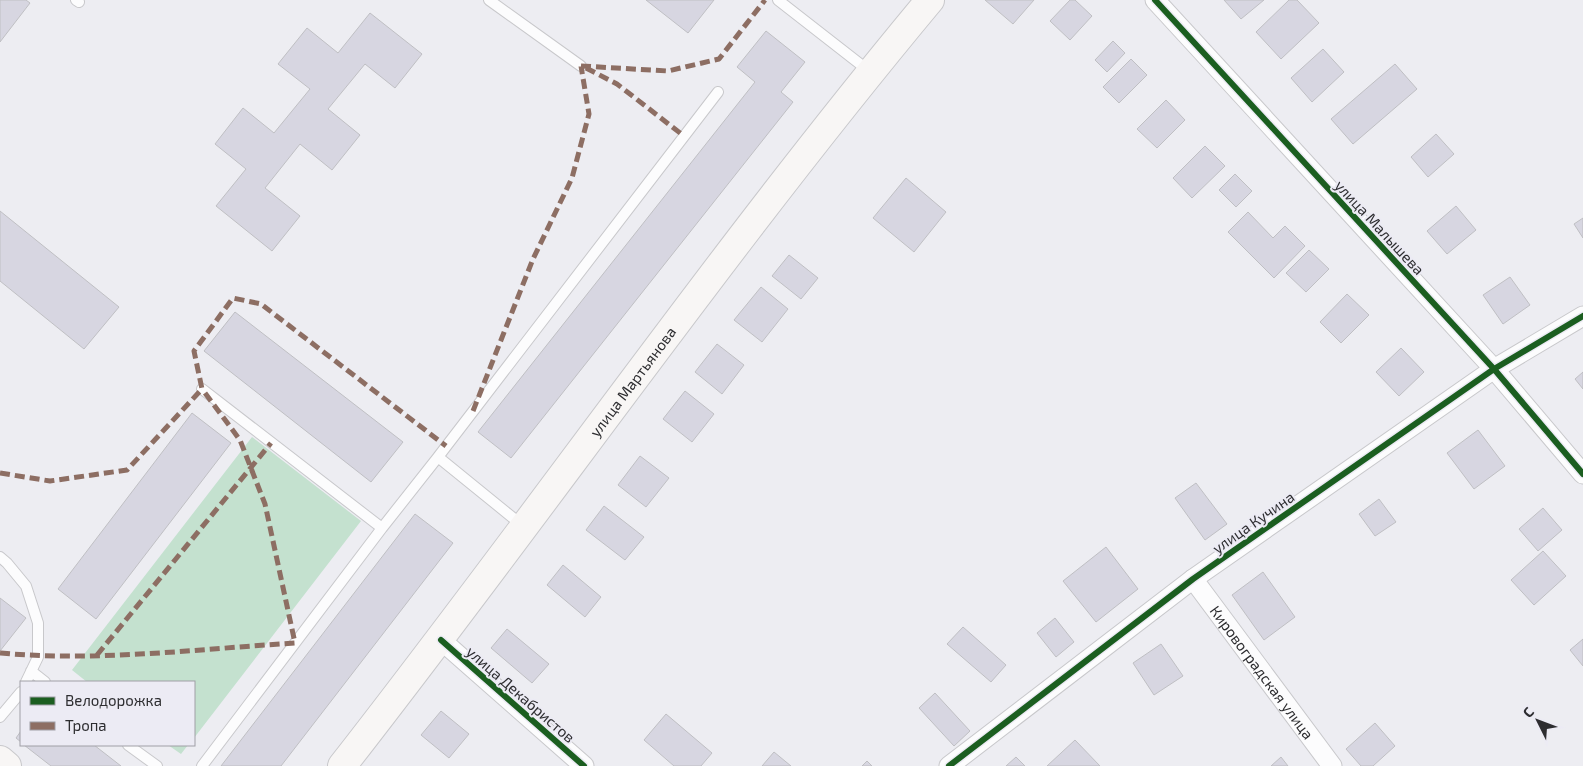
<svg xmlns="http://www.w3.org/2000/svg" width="1583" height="766" font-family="'Exo 2',sans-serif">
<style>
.green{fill:#c4e1cf}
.building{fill:#d7d6e1;stroke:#bfbfc3}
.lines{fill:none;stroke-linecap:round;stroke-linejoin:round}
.lane-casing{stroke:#c8c8cb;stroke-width:12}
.street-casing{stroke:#c8c8cb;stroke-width:21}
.secondary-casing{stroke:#c8c8cb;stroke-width:30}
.lane{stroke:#fcfcfd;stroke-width:10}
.street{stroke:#fcfcfd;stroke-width:19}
.secondary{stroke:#f8f6f5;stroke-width:28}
.quiet{stroke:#8d6e63;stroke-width:5;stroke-dasharray:10 5;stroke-linecap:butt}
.cycleway-casing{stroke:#ecebf4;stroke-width:9}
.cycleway{stroke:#1b5e20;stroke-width:6}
.labels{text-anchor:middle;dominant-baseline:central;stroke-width:4;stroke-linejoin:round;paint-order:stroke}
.street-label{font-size:15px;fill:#2d2d30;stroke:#ecebf4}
</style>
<rect width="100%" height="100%" fill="#ededf2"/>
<path class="green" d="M252 437 361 521 194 738V682H87L72 670Z
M168 745H188L181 754Z"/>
<path class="building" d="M0 0H26L30 3 0 42Z
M646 0H714L688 33Z
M985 0H1034L1013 24Z
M1070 0H1075L1092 16 1070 40 1050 21Z
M1224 0H1264L1241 19Z
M1289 0H1297L1319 23 1281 59 1256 32Z
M370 13 422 54 395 88 365 64 328 109 360 135 332 170 300 144 265 188 300 216 272 251 216 206 246 169 215 144 243 108 274 133 310 89 278 64 307 28 338 53Z
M766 31 805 62 781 92 793 102 511 458 478 432 755 82 737 67Z
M1113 41 1125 53 1107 72 1095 60Z
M1323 49 1344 72 1312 102 1291 78Z
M1131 59 1147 75 1119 103 1103 87Z
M1395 64 1417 89 1353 144 1331 119Z
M1166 100 1185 120 1157 148 1137 129Z
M1436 134 1454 154 1428 177 1411 157Z
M1205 146 1225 166 1192 198 1173 178Z
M1235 174 1252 191 1236 207 1219 190Z
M906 178 946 212 914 252 873 218Z
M1456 206 1476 230 1447 254 1427 231Z
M0 211 119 307 84 349 0 281Z
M1248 212 1273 238 1285 226 1305 246 1274 278 1228 232Z
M1583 218V238L1574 224Z
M1309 250 1329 269 1306 292 1286 273Z
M789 255 818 278 801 299 772 276Z
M1510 277 1530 305 1503 324 1483 295Z
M761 287 788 309 762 342 734 320Z
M1347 294 1369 315 1341 343 1320 322Z
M235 312 403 442 371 482 204 351Z
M717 344 744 365 722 394 695 372Z
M1401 348 1424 372 1399 396 1376 372Z
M1583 372V389L1575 379Z
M685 391 714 414 692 442 663 419Z
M192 413 231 443 96 619 58 589Z
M1478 430 1505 466 1474 489 1447 453Z
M640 456 669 478 646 507 618 485Z
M1196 483 1227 524 1205 540 1175 498Z
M1379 499 1396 522 1375 536 1359 514Z
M604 506 644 537 625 560 586 530Z
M1543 508 1562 530 1538 551 1519 529Z
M415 514 453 543 281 766H221Z
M1106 547 1138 589 1096 622 1063 581Z
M1543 551 1566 576 1534 605 1511 580Z
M563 565 601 597 585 617 547 585Z
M1263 572 1295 617 1264 640 1232 595Z
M0 598 26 618 0 651Z
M1055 618 1074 642 1056 657 1037 633Z
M963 627 1006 665 991 682 947 644Z
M507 629 549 664 532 683 491 648Z
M1583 639V666L1570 650Z
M1161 644 1183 676 1154 695 1133 663Z
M935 693 970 731 954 746 919 708Z
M441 711 469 734 449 758 421 735Z
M666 714 712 753 701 766H674L644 740Z
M1375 723 1395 746 1373 766H1361L1346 749Z
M21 731V742L16 738Z
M1075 740 1100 766H1047Z
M24 745H94L121 766H51Z
M774 752 791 766H762Z
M1016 757 1025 766H1006Z
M1281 757 1288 766H1271Z
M867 761 872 766H862Z"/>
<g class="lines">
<g class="lane-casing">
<path id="lane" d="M76 0 79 2
M489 0 581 66
M778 0 869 71
M438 457 718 92
M382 528 438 457 523 526
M0 557 7 563 26 586 38 623V657L26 682
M31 671 45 682
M0 717 21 692
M128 745 157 766
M202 766 382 528 202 389"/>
</g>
<g class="street-casing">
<g id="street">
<path d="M1155 0 1494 369 1583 474"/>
<path id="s1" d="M1193 579 1332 766"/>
<path d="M441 640 584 766"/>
<path d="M949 766 1193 579 1494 369 1583 316"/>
</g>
</g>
<g class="secondary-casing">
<g id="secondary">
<path d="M0 760 7 766"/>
<path id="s2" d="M342 766C540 513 724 247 930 0"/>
</g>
</g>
<use href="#lane" class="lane"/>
<use href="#street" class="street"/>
<use href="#secondary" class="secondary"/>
<path class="quiet" d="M581 66 668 71 719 59 765 0
M586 68 617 84 684 136
M473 411 533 259 572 178 589 114 581 66
M0 473 50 481 127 470 202 389 194 351 233 298 261 304 446 446
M0 653C98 662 198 649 295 643L265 504 240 440 202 389
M97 655 271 443"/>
<g class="cycleway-casing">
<path id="cycleway" d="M1155 0 1494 369 1583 474
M441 640 584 766
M949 766 1193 579 1494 369 1583 316"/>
</g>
<use href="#cycleway" class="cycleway"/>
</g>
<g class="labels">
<g class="street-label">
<text transform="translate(1380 227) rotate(47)">улица Малышева</text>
<text stroke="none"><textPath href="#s2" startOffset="482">улица Мартьянова</textPath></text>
<text transform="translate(1253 522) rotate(-35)">улица Кучина</text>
<text stroke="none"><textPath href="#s1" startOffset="116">Кировоградская улица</textPath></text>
<text transform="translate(521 694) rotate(41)">улица Декабристов</text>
</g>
</g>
<rect x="20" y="681" width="175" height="65" fill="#ecebf4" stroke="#a09fa6"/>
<rect x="30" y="697" width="25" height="8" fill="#1b5e20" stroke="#a09fa6"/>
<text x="65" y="706" font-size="15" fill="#2d2d30">Велодорожка</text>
<rect x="30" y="722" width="25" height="8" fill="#8d6e63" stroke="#a09fa6"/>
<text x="65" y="731" font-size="15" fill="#2d2d30">Тропа</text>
<g transform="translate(1538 721) rotate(312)" stroke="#ecebf4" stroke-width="4" paint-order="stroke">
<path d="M0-4L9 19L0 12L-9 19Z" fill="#2d2d30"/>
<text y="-8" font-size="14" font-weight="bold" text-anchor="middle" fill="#2d2d30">С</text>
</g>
</svg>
